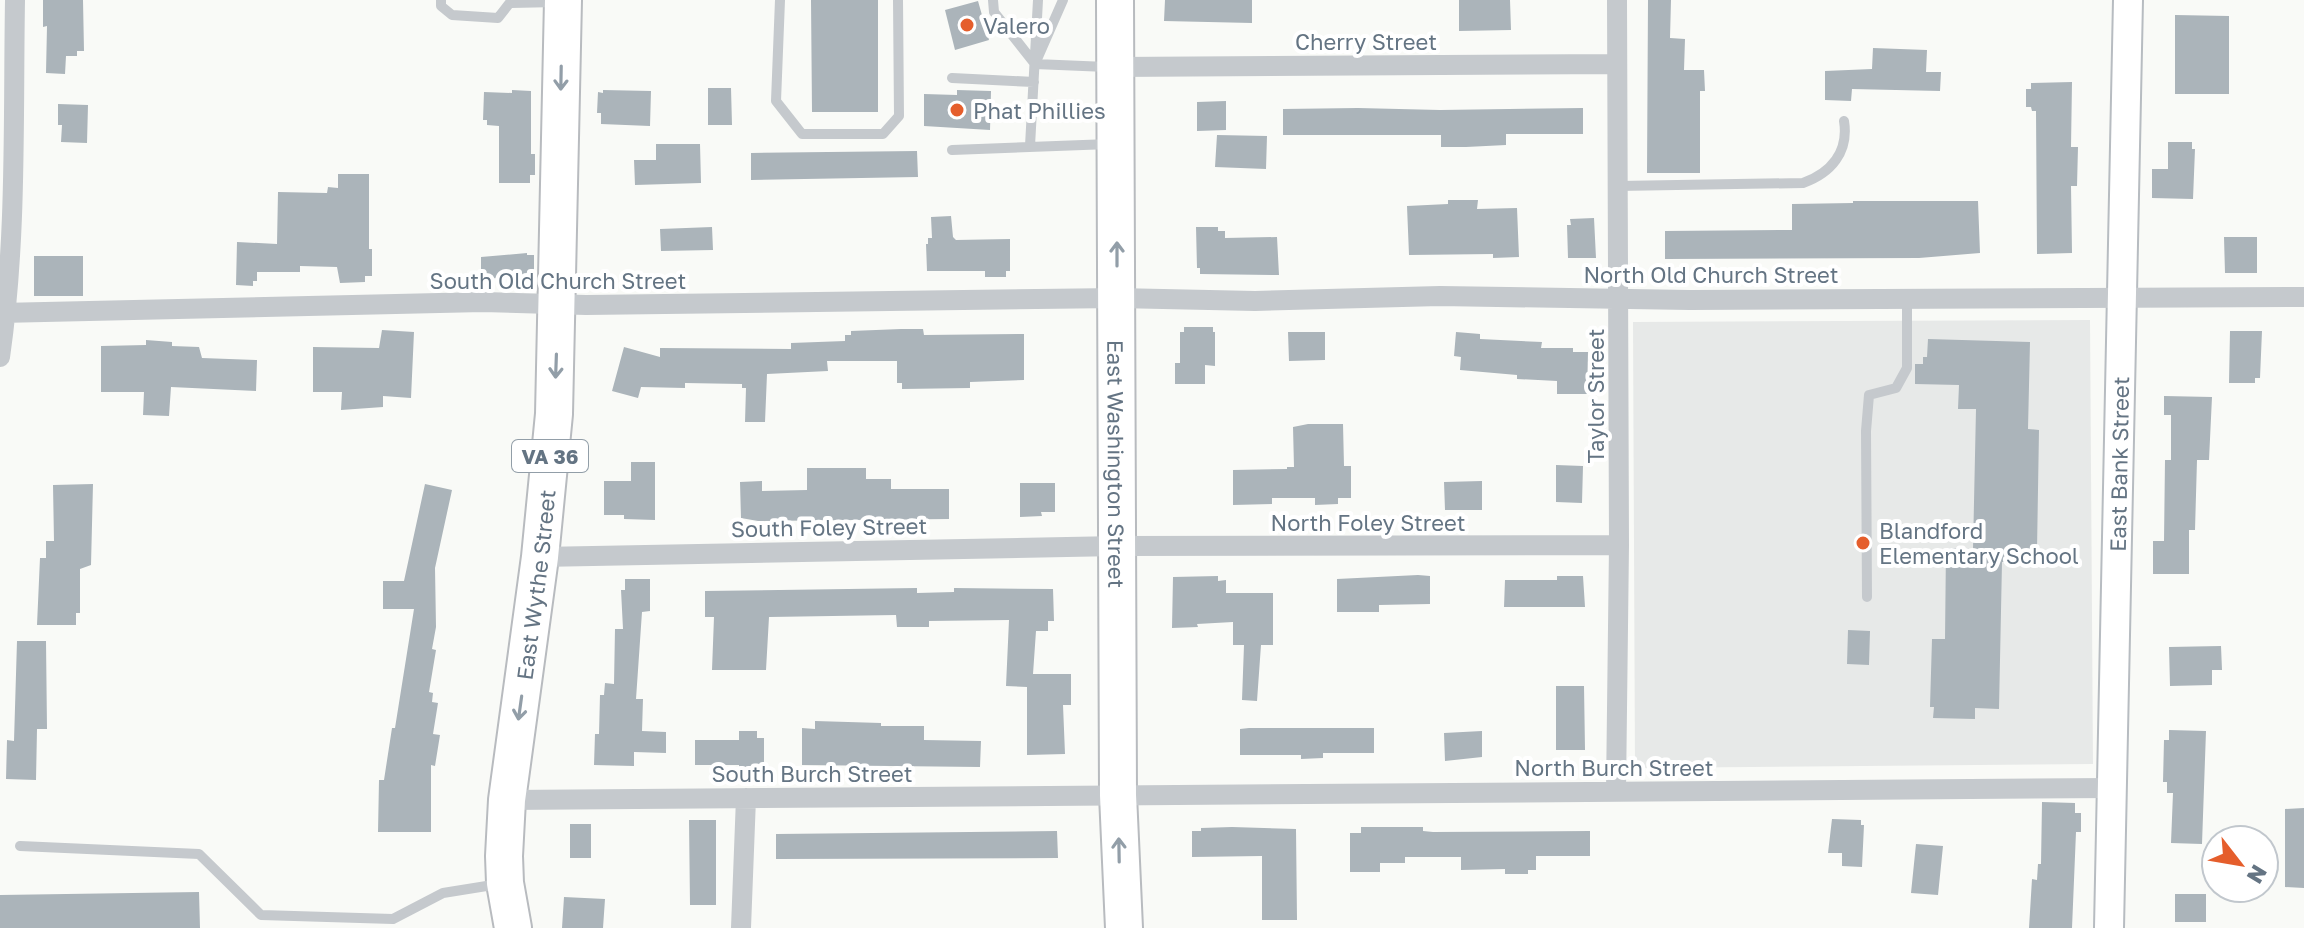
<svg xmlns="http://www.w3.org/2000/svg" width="2304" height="928" font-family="'Golos Text',sans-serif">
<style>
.built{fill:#e7e9e8}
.building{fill:#abb4ba}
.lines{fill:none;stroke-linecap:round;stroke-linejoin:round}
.secondary-casing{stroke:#b7bcc1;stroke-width:32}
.highway-casing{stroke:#b8bbbf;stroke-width:40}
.lane{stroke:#c5c9cd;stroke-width:10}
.street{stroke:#c5c9cd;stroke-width:20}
.secondary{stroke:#fff;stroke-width:28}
.highway{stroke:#fff;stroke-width:36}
.oneway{stroke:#929ea8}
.poi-dot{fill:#e55e2c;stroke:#fff;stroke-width:3}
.labels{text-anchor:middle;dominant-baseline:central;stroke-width:8;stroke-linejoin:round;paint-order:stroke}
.shield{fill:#fff;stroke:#929ea8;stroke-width:2}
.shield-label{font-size:20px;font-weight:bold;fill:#647483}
.poi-label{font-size:22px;fill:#647483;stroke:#fff;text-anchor:start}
.street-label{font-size:22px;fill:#647483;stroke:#fff}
</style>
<rect width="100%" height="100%" fill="#f9faf7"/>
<path class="built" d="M2090 320 2093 764 1635 768 1633 322Z"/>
<path class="building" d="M43 0H83L84 51H77V56H66L65 74 46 73 47 26 43 27Z
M811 0H878V112H812Z
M1165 0H1252V23L1164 21Z
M1459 0H1510L1511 30 1459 31Z
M1648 0H1671L1670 38 1685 39 1684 70H1704L1705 91H1700V173H1647Z
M978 1 989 40 955 50 945 10Z
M2175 15 2229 16V94H2175Z
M1873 48 1927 50 1926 72H1941L1940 91 1852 89 1851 101 1825 100V71L1872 69Z
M2072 82 2071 147H2078L2077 186H2071L2072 253 2037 254 2036 111H2032L2031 107H2026V89H2031V83Z
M708 88H731L732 125H708Z
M512 90 531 91V154H535V175H530V183H499V126L487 125V120H483L484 92 512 93Z
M603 90 651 91 650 126 601 124V113H597L598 92 603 93Z
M957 90 991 91 990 130 924 126V94L957 95Z
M1226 101V130L1197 131V102Z
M58 104 88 105 87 143 61 142 62 125H58Z
M1358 108 1440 110 1583 108V134H1506V145L1466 147H1441V135H1283V109Z
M1217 135 1267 136 1266 169 1215 167Z
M2168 142H2192V149H2195L2193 199 2152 198V169H2168Z
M656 144H700L701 183 635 185 634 160H656Z
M917 151 918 177 751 180V153Z
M338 174H369V249H372V276H365V282L340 283 337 267 300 266V272H257V281H253V286L236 285 237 242 277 244 278 192 327 193 328 187 338 188Z
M1448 200H1478L1477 209 1517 208 1519 257 1493 258V254L1409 255 1407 206 1448 204Z
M1853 201H1978L1980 253 1919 258 1665 259V231L1792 230V204L1853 203Z
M951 216 953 237 956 240 1010 239V271H1006V277H985V271H927L926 244H928V238H932L931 217Z
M1594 218 1596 258H1568L1567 225H1571L1570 219Z
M712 227 713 250 661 251 660 229Z
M1196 227H1218V231H1225V238L1277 237 1279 275 1200 274V268H1197Z
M2224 237H2257V273H2225Z
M527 253V255H534V275L528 276V279L481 278V257Z
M34 256H83V296H34Z
M1184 327H1213V332H1215V366L1205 365V384H1175V363H1180V332H1184Z
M901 329H923L924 335 1024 334V380L970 382V388L902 389V383H897V361H827L828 371 767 374 765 422H745L746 388H742V384L685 383V388L641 387 638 398 612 391 624 347 660 357V348L791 349V343L845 341V335H851V331Z
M382 330 414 332 411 398 383 396V407L341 410 342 392H313V347L379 348Z
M2230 331H2262L2260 378H2255V383H2229Z
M1288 332H1325V360L1289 361Z
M1456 332 1480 334V339L1542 342 1541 348H1573V352H1588L1587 394H1557V381L1517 379V375L1460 370 1461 357 1454 356Z
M1928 339 2030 342 2028 429 2039 430 2037 550H2011V562H2002L1999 709 1975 708V719L1933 718 1934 707H1930L1932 639H1945L1946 548 1973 549 1976 409H1958L1959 385 1915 384V364H1923V357H1927Z
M146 340 172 342V346L199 347 202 358 257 360 256 391 171 387 169 416 143 415 144 392H101V346L146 345Z
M2164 396 2212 397 2209 460H2197L2195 530H2189V574H2153V541H2164L2165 460H2171V415H2164Z
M1308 424H1343L1344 466H1351V498H1338V504L1315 505V498H1272V504L1233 505V470L1287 469V467H1294L1293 427Z
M631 462H655V520L624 519V515H604V481H631Z
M1556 465 1583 466 1582 503 1556 502Z
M807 468H866V479H891V489H949V519L758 521 741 518 740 482 762 481V491L807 490Z
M1482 481V510H1445L1444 482Z
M1020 483H1055V512H1041L1042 516 1020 517Z
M93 484 91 565 80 569V613H76V625H37L40 558H46V541H54L53 485Z
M425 484 452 490 435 568 436 627 432 649 436 650 429 692 433 693 432 702 438 703 433 734 440 735 435 766 431 765V832H378L379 780H384L392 728H395L414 609H383V581H404Z
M1418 575 1430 576V604L1379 605V612H1337V579Z
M1218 576V581L1226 580V593H1273V645H1261L1257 701 1242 700 1244 645H1233V622L1197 624 1198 627 1172 628 1173 577Z
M1557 576H1583L1585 607H1504L1505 580H1557Z
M625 579H650V611L642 612 636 699H643L642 731 666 732V753L634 752V766L594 765 595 734H599L600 695H604L605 683 614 684 615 629H623L621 590H625Z
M917 588V593L954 592V588L1053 589 1054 621H1048V631H1036L1033 674H1071V705H1063L1065 754 1027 755V687L1006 686 1009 620 929 621V627H897L896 615 769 617 766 670H712L714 617H705V591Z
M1848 630 1870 631 1869 665 1847 664Z
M17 641H46L47 729H37L36 780 6 779 7 740 14 741Z
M2221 646 2222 670H2212V685L2170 686 2169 647Z
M1556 686H1584L1585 750H1556Z
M815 721 881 723V726H924V740L981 741 980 767 802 765V728L815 729Z
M1249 728H1374V753H1323V758L1301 759V755H1240V729Z
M2169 730 2206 731 2202 844 2171 843 2173 793H2167V782H2163L2164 740H2169Z
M739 731H757V738H764V769H739V765H695V740H739Z
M1482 731V757L1445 761 1444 733Z
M2042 802 2075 803V813H2081V832H2076L2072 928H2029L2032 879 2037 880 2038 864H2041Z
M2304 808V888L2285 887V809Z
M1832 819 1861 820V825H1864L1862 867 1842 866V853H1828Z
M689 820H716V905H690Z
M570 824H591V858H570Z
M1232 827 1296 829 1297 920H1262V856L1192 857V831H1201V828Z
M1361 827H1423V831L1433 832 1590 831V856H1536V870H1528V874H1505V869L1461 870V857H1405V863H1380V872H1350V833H1361Z
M1057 831 1058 858 776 859V834Z
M1916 844 1943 846 1938 895 1911 893Z
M199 892 200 928H0V895Z
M2175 894H2206V922H2175Z
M564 897 605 899 603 928H562Z"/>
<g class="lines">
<g class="secondary-casing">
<g id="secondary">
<path id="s1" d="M2109 928 2128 0"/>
</g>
</g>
<g class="highway-casing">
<g id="highway">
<path id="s2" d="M1115 0 1118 795 1124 928"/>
<path id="s3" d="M513 928 505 883 504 856 507 800 540 557 554 414 563 0"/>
</g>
</g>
<path class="lane" d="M441 0V6L452 15 498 18 512 0
M780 0 776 101 802 134H883L899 116 898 0
M993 0 994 12 1035 64 1107 67
M511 3 557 2
M1038 57 1063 0
M952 78 1034 82
M1030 146 1038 0
M952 150 1110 144
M1618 186 1803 183C1831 173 1849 152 1844 121
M1867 597 1866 431 1869 395 1896 388 1907 368V298
M20 846 199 854 261 915 393 919 443 893 499 884"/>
<path class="street" d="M1115 67 1617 64
M0 313 483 302 586 305 1117 298 1255 301 1440 296 1690 300 2304 297
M0 357C17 239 13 119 15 0
M540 557 1118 546 1619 545
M1616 791 1619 545 1617 0
M507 800 2111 788
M741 928 746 798"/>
<use href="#secondary" class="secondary"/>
<use href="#highway" class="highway"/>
</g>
<defs><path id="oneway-shaft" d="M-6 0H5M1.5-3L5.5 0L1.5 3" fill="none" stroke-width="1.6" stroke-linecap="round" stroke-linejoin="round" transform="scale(2)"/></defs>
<g class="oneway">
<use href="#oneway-shaft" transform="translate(561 78) rotate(91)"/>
<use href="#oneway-shaft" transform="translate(1117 254) rotate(-90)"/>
<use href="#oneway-shaft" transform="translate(556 366) rotate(92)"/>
<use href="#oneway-shaft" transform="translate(520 708) rotate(98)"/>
<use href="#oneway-shaft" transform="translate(1119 850) rotate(-91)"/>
</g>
<g class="poi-dot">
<circle cx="967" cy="25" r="8"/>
<circle cx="957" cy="110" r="8"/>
<circle cx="1863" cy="543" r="8"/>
</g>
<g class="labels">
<rect class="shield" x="512" y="440" width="76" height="32" rx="6"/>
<g class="shield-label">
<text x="550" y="456">VA 36</text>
</g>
<g class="poi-label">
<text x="983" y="25">Valero</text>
<text x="973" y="110">Phat Phillies</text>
<text x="1879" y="530">Blandford<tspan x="1879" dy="25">Elementary School</tspan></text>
</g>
<g class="street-label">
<text x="1366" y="41">Cherry Street</text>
<text x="1711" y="274">North Old Church Street</text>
<text x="558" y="280">South Old Church Street</text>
<text transform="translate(1595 396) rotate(-90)">Taylor Street</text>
<text stroke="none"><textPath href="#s2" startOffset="464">East Washington Street</textPath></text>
<text stroke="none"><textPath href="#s1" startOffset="464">East Bank Street</textPath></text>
<text x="1368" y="522">North Foley Street</text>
<text transform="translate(829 527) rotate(-1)">South Foley Street</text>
<text stroke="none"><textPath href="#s3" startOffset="346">East Wythe Street</textPath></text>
<text x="1614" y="767">North Burch Street</text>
<text x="812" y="773">South Burch Street</text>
</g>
</g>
<g transform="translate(2240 864) rotate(121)"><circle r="38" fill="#ffffff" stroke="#c1c7cd" stroke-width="2"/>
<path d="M0-6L14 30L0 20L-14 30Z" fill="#e55e2c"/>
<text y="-12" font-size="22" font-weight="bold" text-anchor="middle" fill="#647483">N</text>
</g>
</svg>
